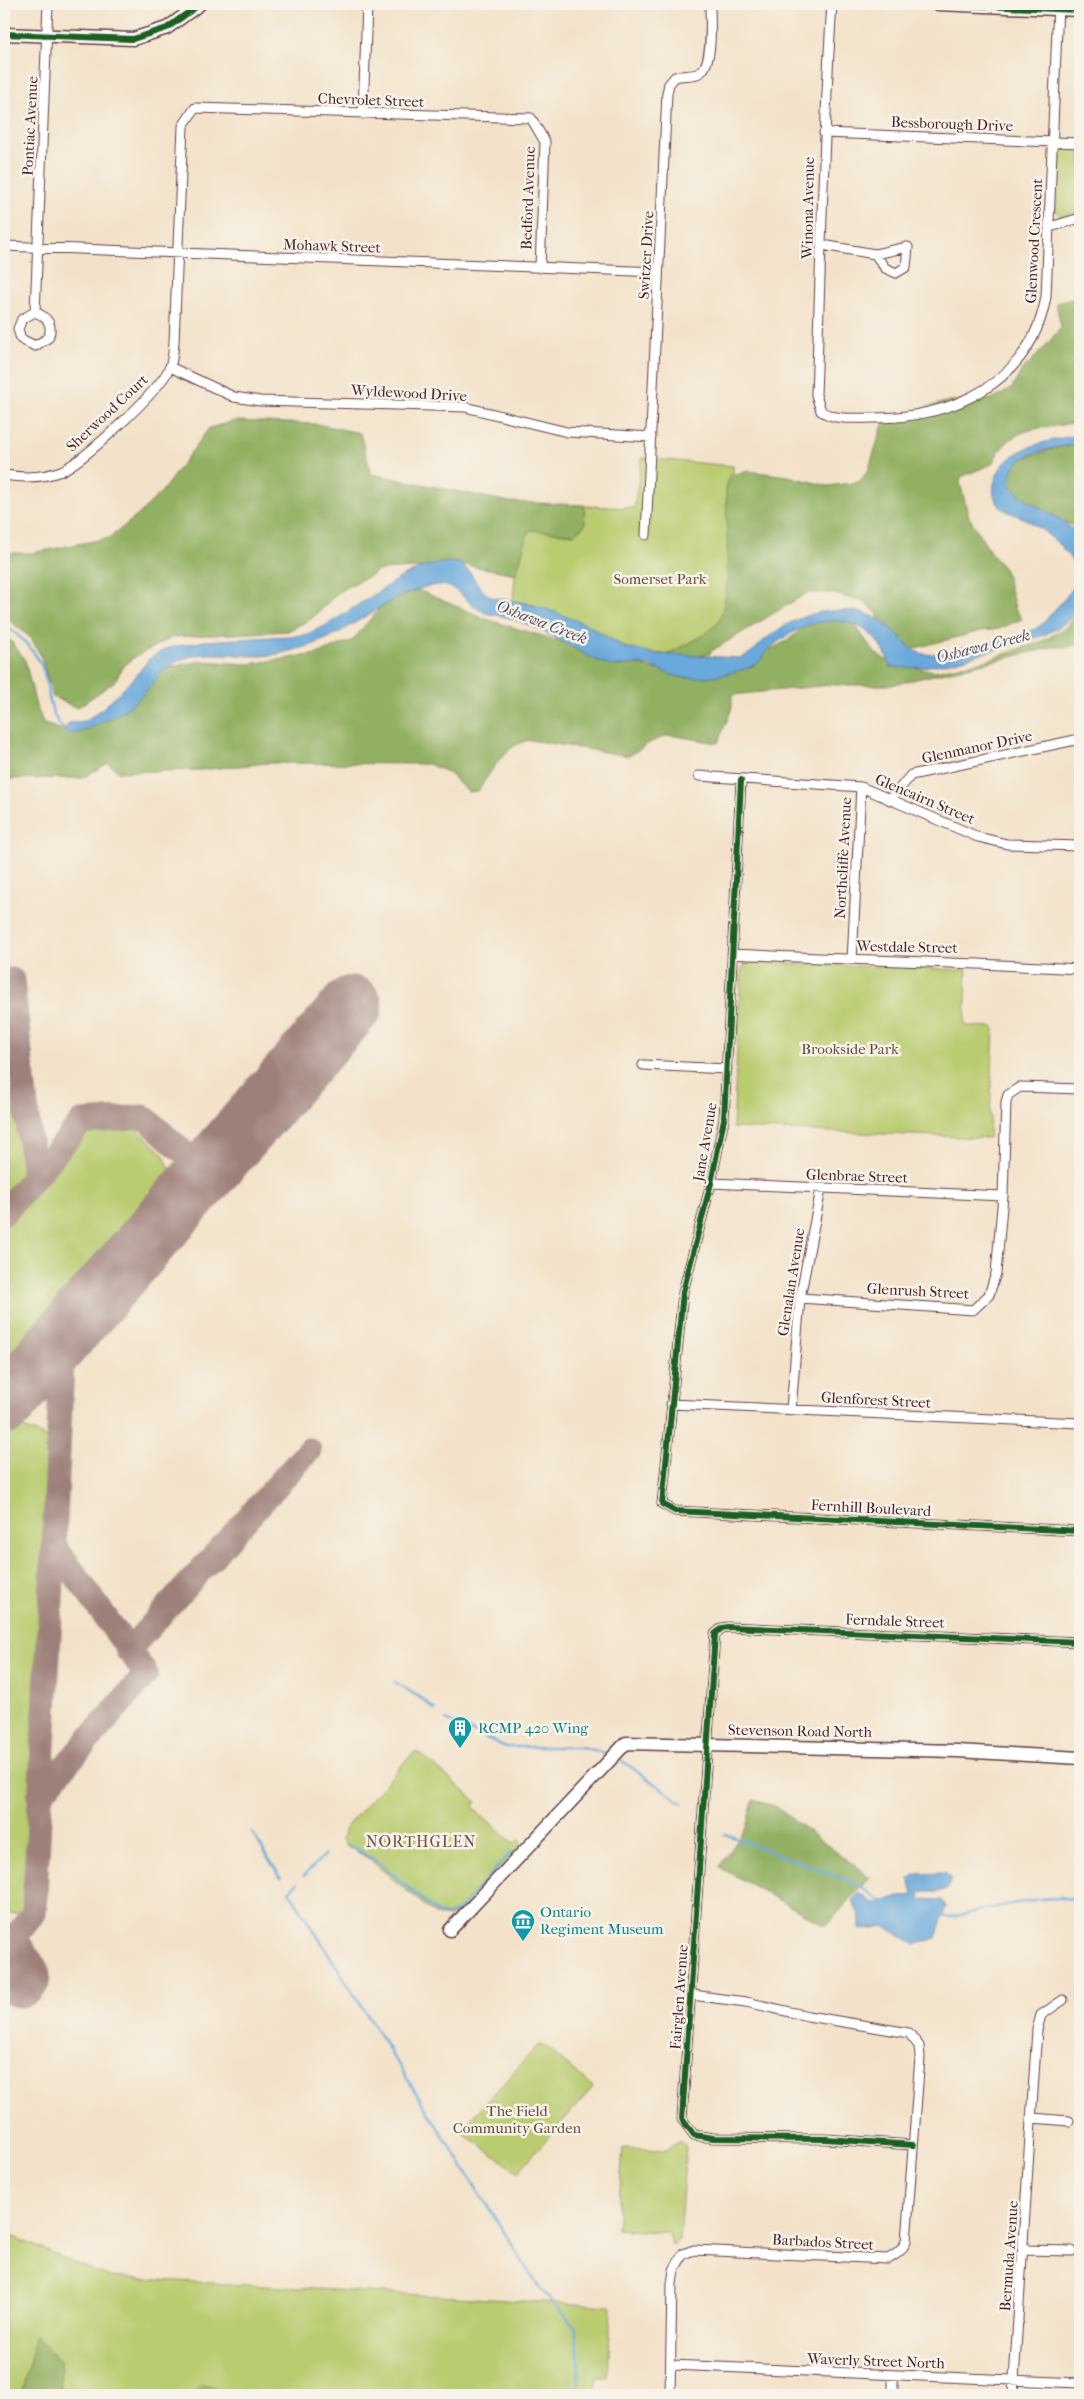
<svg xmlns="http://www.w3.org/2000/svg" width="1084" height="2399" font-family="'IM FELL French Canon',serif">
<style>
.green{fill:#b9cc6f;stroke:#82764d}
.forest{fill:#92b062;stroke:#6e6846}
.water{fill:#69a9dc;stroke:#5a6484}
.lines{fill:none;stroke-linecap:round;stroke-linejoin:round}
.stream{stroke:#69a9dc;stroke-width:2.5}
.taxiway{stroke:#9e807a;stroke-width:25}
.runway{stroke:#9e807a;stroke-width:61}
.street-casing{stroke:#633c43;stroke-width:11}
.secondary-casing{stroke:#633c43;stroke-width:15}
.street{stroke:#fff;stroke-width:9}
.secondary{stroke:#fff;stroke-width:12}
.cycleway-casing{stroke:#f7f3e8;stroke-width:9}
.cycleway{stroke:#1b5e20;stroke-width:6}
.labels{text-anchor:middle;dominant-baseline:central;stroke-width:5;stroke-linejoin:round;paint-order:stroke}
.street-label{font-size:15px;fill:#4a1f2b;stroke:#f7f3e8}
.park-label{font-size:15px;fill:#664a3c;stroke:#f7f3e8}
.culture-label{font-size:15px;fill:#0d838f;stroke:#f7f3e8;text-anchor:start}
.water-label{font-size:16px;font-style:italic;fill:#554f69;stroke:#f7f3e8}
.neighbourhood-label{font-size:16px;letter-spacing:1px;fill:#7b514f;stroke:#f7f3e8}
</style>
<rect width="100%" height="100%" fill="#f7f3e8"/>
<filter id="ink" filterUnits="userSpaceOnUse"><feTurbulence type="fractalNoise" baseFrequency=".02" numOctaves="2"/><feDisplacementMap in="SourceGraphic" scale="10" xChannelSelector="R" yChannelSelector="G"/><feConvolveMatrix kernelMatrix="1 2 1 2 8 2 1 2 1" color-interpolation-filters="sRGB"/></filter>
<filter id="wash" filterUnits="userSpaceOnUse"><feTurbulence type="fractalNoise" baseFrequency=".0096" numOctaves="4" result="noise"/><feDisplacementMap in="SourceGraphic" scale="20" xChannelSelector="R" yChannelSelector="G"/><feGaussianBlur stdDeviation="1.12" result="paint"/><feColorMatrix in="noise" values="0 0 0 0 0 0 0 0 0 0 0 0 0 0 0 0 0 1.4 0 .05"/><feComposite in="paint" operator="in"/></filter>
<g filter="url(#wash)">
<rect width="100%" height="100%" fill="#f3e2c9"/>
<path class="green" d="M1065 148 1080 149V212L1060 216 1056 211 1058 156 1059 152Z
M642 458 733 466 737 591 712 644 709 658 639 652 624 647 588 625 526 603 513 601 521 503 634 508Z
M751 962 967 970 965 1026 994 1027 989 1138 733 1128 741 972 744 965Z
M4 1039 6 1041 23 1171 4 1193Z
M135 1128 164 1155 172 1175 4 1369V1229L87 1133Z
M16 1425 46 1437 54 1549 23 1912 4 1915V1438Z
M416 1752 422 1755 477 1802 473 1807 514 1844 518 1840 521 1842 519 1848 460 1912 450 1917 436 1915 368 1858 346 1846 342 1840 345 1828 412 1754Z
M539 2044 545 2046 593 2087 518 2172 460 2131Z
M679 2141 686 2146 679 2240 672 2245 669 2233 617 2229 623 2148 666 2150Z
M4 2233 108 2277 611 2306 608 2378H597L596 2395H4Z"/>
<path class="forest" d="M1080 297V421C1040 432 1013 421 992 464L961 477 960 483 969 517 990 552 1005 570 1015 608 1022 619 999 629 981 631 904 651 888 643 877 613 865 603 832 593H807L705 655 694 657 666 655C683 645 706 638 718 622 732 602 726 515 726 488L730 475 749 471 788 476 828 486 859 482 868 471 883 424 904 414 948 401 994 399 1012 388 1022 370 1045 347 1061 327 1056 303Z
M235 421 316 424 360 433 371 474 510 502 584 505 585 525 574 534 529 530 516 574 466 565 452 570 434 567 380 570 340 591 311 619 288 631 173 637 133 658 124 666 114 682 77 708 53 697 41 656 31 638 4 616V553H32L109 538 137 516 163 490 209 428Z
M1080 445V541L1074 526 1015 501 1006 476 1020 459 1060 447Z
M418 590 489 620 652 669 716 673 731 668 787 641 812 621 834 612 852 621 875 653 891 663 934 671 988 660 1045 640 1066 627 1075 615 1080 603V643L1069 647H1053L891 685H830L732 695V708L718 743 669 735 651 742 629 756 530 740C505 744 492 771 478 791L468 792 447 772 428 764 267 763 200 770 119 772 108 763 83 778 4 779V632L25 660 36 706 44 724 69 732 104 716 169 667 202 661 249 664 317 654 353 640 387 599Z
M753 1800 775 1806 870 1877 826 1926 719 1867 746 1828Z
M36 2335 60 2361 61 2395H21Z
M201 2385 214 2387 216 2395H192Z"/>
<path class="water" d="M1080 434V443C1062 448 1021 450 1013 469 1011 474 1010 480 1010 485 1029 507 1060 514 1080 536 1080 550 1084 594 1079 604 1066 633 1033 639 1006 646 967 658 931 671 890 667 887 654 881 645 872 636 842 606 793 626 767 651 764 654 762 659 759 662 747 672 707 678 691 678 672 679 660 667 642 665 629 663 619 669 606 664 587 657 570 645 552 636 540 629 526 624 513 619 505 616 495 616 486 613 461 603 459 578 426 587 381 599 349 634 305 647 290 651 274 656 259 656 233 656 205 649 180 660 162 667 151 688 136 701 124 712 111 718 96 725 86 730 77 735 66 733L64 730 69 723 85 721 101 710 136 676 149 659 167 648 205 641 305 635 327 625 401 577 423 567 447 562 459 563 467 569 483 591 491 597 526 603 552 611 588 625 624 647 654 654 740 658C753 654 757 646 767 638 785 624 806 613 829 611 861 609 877 613 900 637 907 644 913 652 924 654 938 656 952 649 965 647 985 643 1034 637 1046 620 1054 609 1077 589 1077 577 1077 555 1041 527 1023 518 1016 514 1008 513 1002 508 995 502 992 493 994 484 1003 445 1049 442 1080 434Z
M946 1873 952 1879 948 1889 937 1892H920L919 1899 942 1900 946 1906 936 1938 915 1945 884 1926 860 1930V1919L853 1900 859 1893 875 1904 888 1899 913 1895 909 1879 916 1874Z"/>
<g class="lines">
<path class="stream" d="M4 625C20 635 38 653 44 672 50 692 48 715 64 729
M395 1682 425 1701 435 1710
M446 1720 506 1747H581L609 1754
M621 1760 682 1803
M252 1832 281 1878
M725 1834 854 1883 883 1902
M347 1844 381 1864 438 1913 447 1916 458 1910 511 1852
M304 1876 324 1855
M297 1883 289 1891 538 2286 575 2326 579 2362 577 2395
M941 1916 952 1917C987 1910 1047 1892 1080 1900"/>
<path class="taxiway" d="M4 982 12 980 34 1178
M4 1213 82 1122 144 1117 187 1155 201 1180
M128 1651 309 1450
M39 1796 146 1674 54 1545
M4 1951 34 1913 54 1545 63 1338"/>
<path class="runway" d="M4 1405 352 1006
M4 1954 20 1977"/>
</g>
</g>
<g filter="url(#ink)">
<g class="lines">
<g class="street-casing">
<path id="street" d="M832 4C823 134 821 264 816 395L821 411C836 421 856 418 874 418 954 418 1031 382 1046 297L1058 4
M363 114 367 4
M824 133 1080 143
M1050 227 1080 218
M822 245 875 254 908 247 906 267 896 273 885 268 875 254
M4 246 658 272
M35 312 22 319 18 329 21 339 35 346 48 338C54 325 47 317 35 312L48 4
M170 367 234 397 260 401 465 407 567 432 651 437
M4 475C23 478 43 478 61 471 85 460 158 392 169 369 173 361 173 351 174 342L183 126 195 108 531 118 545 142 540 268
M646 535 667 93 669 84 675 77C683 74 692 77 699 73 714 65 710 20 710 4
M699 776 861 787 978 837 1007 844 1080 846
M741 780 724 1119 711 1183 683 1292 662 1504 675 1511 1080 1531
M890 800 911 775 1080 739
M732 954C848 960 964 962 1080 969
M852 960 861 787
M643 1065 727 1069
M711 1183 1003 1196
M800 1298 973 1310 989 1295 996 1273 1003 1196 1006 1102 1008 1095 1020 1087 1080 1089
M671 1404 1080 1423
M791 1410 800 1298 821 1189
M1032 2118 1069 2121
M913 2145 826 2139 713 2138 694 2135 682 2119 715 1634 722 1628 728 1627 1080 1642
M1024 2250 1072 2251
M671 2365 1080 2383
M670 2395 672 2284 674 2270 683 2254 694 2250 888 2259C897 2254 902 2251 906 2241L920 2057 919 2046 909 2033 808 2016 746 2002 692 1995
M893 2395V2376
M1013 2395 1037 2030 1041 2015 1063 2000"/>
</g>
<g class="secondary-casing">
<path id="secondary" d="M938 4 1080 10
M4 34 133 39 167 28 200 4
M450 1930 626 1743 957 1751 1080 1758"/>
</g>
<use href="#street" class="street"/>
<use href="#secondary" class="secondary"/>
<g class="cycleway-casing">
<path id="cycleway" d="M938 4 1080 10
M4 34 133 39 167 28 200 4
M741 780 724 1119 711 1183 683 1292 662 1504 675 1511 1080 1531
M913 2145 826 2139 713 2138 694 2135 682 2119 715 1634 722 1628 728 1627 1080 1642"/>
</g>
<use href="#cycleway" class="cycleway"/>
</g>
</g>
<defs>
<g id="building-pin" transform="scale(1.25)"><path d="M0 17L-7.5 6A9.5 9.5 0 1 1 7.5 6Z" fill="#0f9aa8" stroke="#f7f3e8"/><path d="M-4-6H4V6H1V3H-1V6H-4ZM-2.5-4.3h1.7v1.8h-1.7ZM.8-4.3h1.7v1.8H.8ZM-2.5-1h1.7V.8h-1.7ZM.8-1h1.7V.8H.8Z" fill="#fff"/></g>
<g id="museum-pin" transform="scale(1.25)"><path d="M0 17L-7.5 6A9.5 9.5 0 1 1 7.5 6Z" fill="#0f9aa8" stroke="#f7f3e8"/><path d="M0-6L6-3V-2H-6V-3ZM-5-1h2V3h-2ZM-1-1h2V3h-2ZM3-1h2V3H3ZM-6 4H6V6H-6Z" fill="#fff"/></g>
</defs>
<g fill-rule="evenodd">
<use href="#building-pin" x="460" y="1728"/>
<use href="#museum-pin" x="523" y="1921"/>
</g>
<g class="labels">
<g class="street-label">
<text transform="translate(371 100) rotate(2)">Chevrolet Street</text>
<text transform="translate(952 124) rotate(2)">Bessborough Drive</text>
<text transform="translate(30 126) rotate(-87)">Pontiac Avenue</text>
<text transform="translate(528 198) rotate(-88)">Bedford Avenue</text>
<text transform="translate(808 208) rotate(-89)">Winona Avenue</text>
<text transform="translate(1034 241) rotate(-87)">Glenwood Crescent</text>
<text transform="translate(332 246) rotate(2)">Mohawk Street</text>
<text transform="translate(646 255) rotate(-87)">Switzer Drive</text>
<text transform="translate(409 393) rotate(3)">Wyldewood Drive</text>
<text transform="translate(107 413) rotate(-43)">Sherwood Court</text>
<text transform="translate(977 747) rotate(-12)">Glenmanor Drive</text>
<text transform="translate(925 799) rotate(23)">Glencairn Street</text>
<text transform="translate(843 858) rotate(-87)">Northcliffe Avenue</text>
<text transform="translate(907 947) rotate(1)">Westdale Street</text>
<text transform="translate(705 1142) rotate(-80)">Jane Avenue</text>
<text transform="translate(857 1176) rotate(2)">Glenbrae Street</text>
<text transform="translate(791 1282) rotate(-81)">Glenalan Avenue</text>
<text transform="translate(918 1291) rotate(3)">Glenrush Street</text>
<text transform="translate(876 1400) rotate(3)">Glenforest Street</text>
<text transform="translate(871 1508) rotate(3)">Fernhill Boulevard</text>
<text transform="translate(895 1621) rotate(2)">Ferndale Street</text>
<text transform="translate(800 1731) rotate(1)">Stevenson Road North</text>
<text transform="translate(679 1997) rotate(-86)">Fairglen Avenue</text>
<text transform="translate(823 2242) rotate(3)">Barbados Street</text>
<text transform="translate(1009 2256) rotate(-86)">Bermuda Avenue</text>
<text transform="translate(876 2361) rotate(2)">Waverly Street North</text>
</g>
<g class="park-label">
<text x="660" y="579">Somerset Park</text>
<text x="850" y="1049">Brookside Park</text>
<text x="517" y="2111">The Field<tspan x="517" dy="17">Community Garden</tspan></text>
</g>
<g class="culture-label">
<text x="478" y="1728">RCMP 420 Wing</text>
<text x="540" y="1912">Ontario<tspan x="540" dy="17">Regiment Museum</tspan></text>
</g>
<g class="water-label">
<text transform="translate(542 622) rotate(21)">Oshawa Creek</text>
<text transform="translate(983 646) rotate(-14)">Oshawa Creek</text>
</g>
<g class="neighbourhood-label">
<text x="421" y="1841">NORTHGLEN</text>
</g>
</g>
<rect width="1084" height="2399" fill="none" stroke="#f7f3e8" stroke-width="20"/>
</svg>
